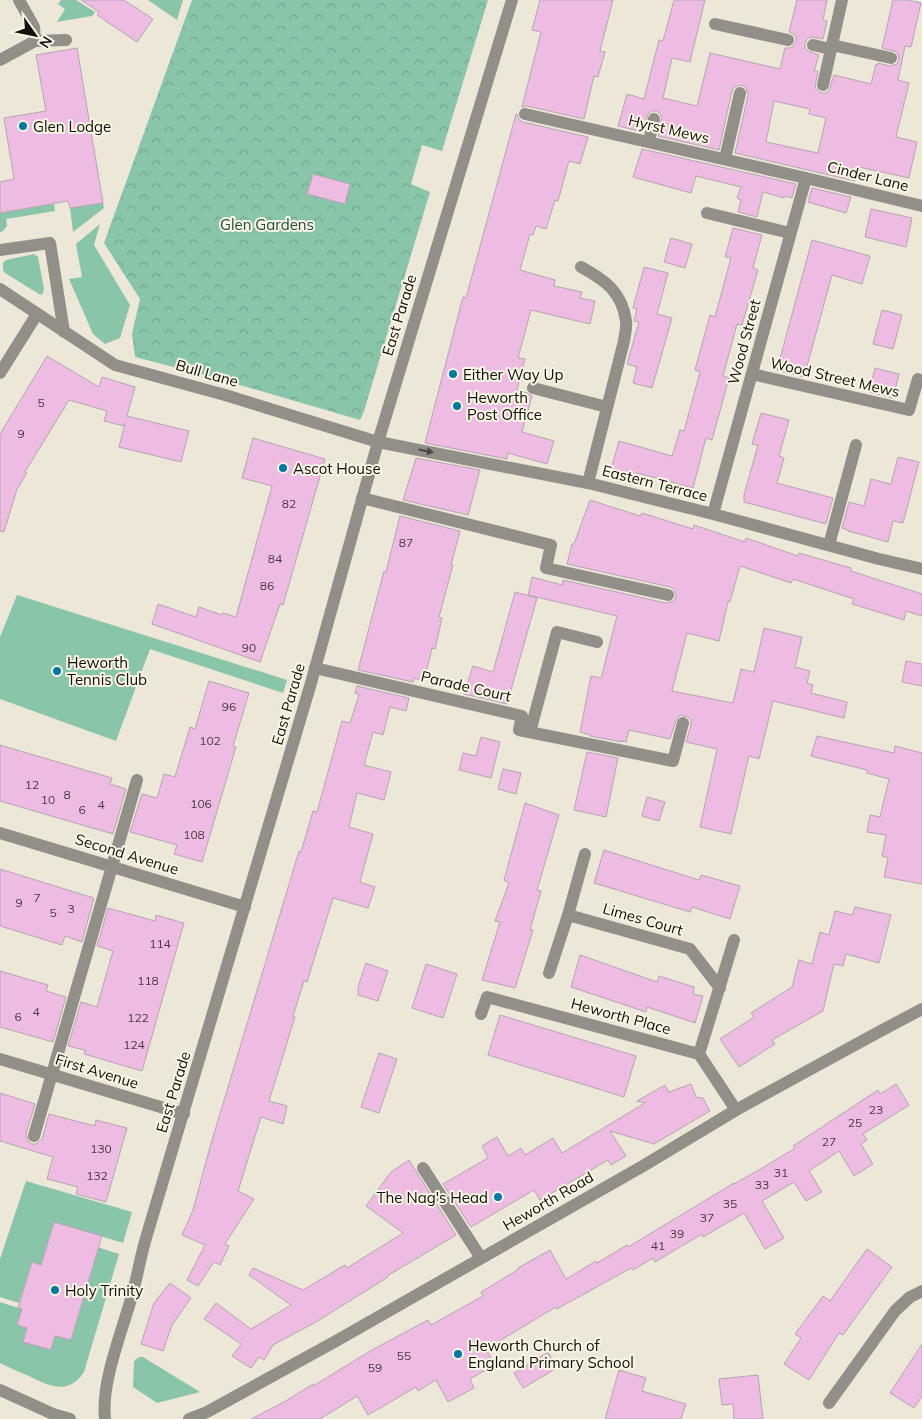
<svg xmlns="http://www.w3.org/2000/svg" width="922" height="1419" font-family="Mulish,sans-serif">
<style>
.green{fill:#89c5a9}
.forest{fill:url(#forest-crowns)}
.building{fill:#eebbe3;stroke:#b4a6b1;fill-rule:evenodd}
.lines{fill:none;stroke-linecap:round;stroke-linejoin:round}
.service{stroke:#928e88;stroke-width:12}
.minor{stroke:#928e88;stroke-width:12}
.tertiary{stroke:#928e88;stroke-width:12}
.oneway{fill:#4a4842}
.poi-dot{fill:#027aa2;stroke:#f9f5e4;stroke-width:2}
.labels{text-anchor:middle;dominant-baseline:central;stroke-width:4;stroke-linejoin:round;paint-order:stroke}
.number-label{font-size:12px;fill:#483a40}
.poi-label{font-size:15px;fill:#100f09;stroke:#f9f5e4;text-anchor:start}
.street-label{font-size:15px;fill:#100f09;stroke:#f9f5e4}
.park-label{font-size:15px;fill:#1b4e3a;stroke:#f9f5e4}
</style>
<defs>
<pattern id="forest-crowns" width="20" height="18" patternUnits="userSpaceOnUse" patternTransform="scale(1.25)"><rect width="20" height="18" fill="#89c5a9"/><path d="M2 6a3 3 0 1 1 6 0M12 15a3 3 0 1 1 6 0" fill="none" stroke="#75a890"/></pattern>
</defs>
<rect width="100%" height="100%" fill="#ece7d7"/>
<path class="green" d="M61 0H76L95 12 92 16 57 22 65 9 58 4Z
M148 0H183L177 20Z
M103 203 104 208 73 232 70 208Z
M54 204 55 211 6 219 7 226 3 231 0 232V213Z
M100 224 94 245 130 305 120 338 105 344 93 334 69 279 82 277 76 244Z
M34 254 38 257 44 289 42 295 39 294 5 273 3 270V263L6 260Z
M17 595 287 680 283 693 150 649 116 741 0 699V637Z
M26 1181 132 1212 123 1243 54 1222 41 1265 32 1262 19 1303 0 1297V1259Z
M91 1245 119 1254 84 1372C68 1396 49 1386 29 1376 19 1372 10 1368 0 1363V1302L22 1309 17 1324 27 1328 57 1329 71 1340 89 1279Z
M139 1357H143L200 1392 157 1403 133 1387 134 1361Z"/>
<path class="forest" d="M192 0H488L442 151 422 145 411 184 430 192 364 411 360 420 216 378 135 357 132 334 140 299 104 243Z"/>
<path class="building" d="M81 0H124L153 19 137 42 97 15 99 12Z
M540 0H613L600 51 605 52 598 77 594 76 584 119 527 106 522 107 541 32 532 30Z
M674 0H705L690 62 672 58 663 98 697 106 710 53 780 69 785 48H791L796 42V37L793 34 789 32 797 0H827L823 20 827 21 823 39 811 37 807 39 805 44V48L808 51 819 55 814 71H818L815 87 818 91 822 93H826L829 90 834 75 871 84 876 64 878 65V63L890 66 897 64 899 59 897 52 882 48 893 0H908L921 3 911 47 905 46 898 80 909 83 896 137 917 142 909 178 859 167 855 181 735 153 748 95 746 87 741 85 734 87 732 91 719 150 658 136 662 117 660 113 656 111H652L648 114 643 132 618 126 627 94 644 99 659 40 663 41ZM774 101 810 109 809 114 826 118 818 153 766 142Z
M77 48 103 203 70 208 68 201 0 213V182L14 179 4 118 46 111 36 55Z
M516 114H517L519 120 523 122 588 137 580 164 569 161 558 201 555 200 546 229 536 226 533 235 530 234 520 270 555 280 554 286 582 292 580 298 595 301 590 324 531 310 518 358 525 359 517 390 527 393 532 396 522 432 554 441 547 464 508 453 507 459 425 443 463 297 466 298Z
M642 149 796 184 792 198 785 196 784 198 763 192 757 217 738 212 741 200 737 198 741 187 696 176 691 193 633 177Z
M313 174 350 184 345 204 307 194Z
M812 188 851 197 846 213 808 202Z
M871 209 912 218 906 247 865 237Z
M733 228 762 235 753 268 758 270 742 325 737 324 723 376 729 378 712 440 706 438 693 488 637 473 636 475 611 469 619 441 672 456 680 430 684 431 700 372 695 370 710 315 715 317 731 258 725 257Z
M671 238 692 244 685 268 664 262Z
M812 240 870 256 862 284 832 275 804 377 777 370Z
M644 267 668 273 657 314 672 318 652 388 633 383 637 367 627 364 639 322 634 321 637 309 633 308Z
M882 310 902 315 893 349 873 344Z
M47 356 99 387 102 377 135 387 127 416 189 431 181 462 119 447 125 423 124 426 104 421 107 411 69 400 25 472 27 473 17 489 4 532 0 531V434Z
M875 368 899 374 893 398 869 392Z
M761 413 789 420 779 456 784 458 777 483 833 498 826 524 744 502V495L758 445 752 444Z
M253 438 325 459 283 605 280 604 260 662 152 624 158 604 196 617 199 607 222 615 223 613 236 617 272 486 242 478Z
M898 457 919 462 903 523 893 521 888 542 848 531V530L842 528 849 502 864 506 871 479 891 484Z
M416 458 480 470 468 515 403 500Z
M590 500 640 516 642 513 693 529 694 525 745 542 746 538 798 556 799 553 851 568V571L922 594V616L906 611 904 620 852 604 854 599 793 579 791 583 740 566 730 602H728L719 641 687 633 672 691 733 703 741 669 754 672 764 628 802 637 795 667 810 671 807 683 813 685 811 693 847 702 844 718 773 701 759 759 749 756 731 834 700 827 717 749 686 742 691 725V720L688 717 681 715 677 718 670 739 629 730 626 742 622 741V742L590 736V735L580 732 591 676 601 678 617 616 528 595 532 577 562 585 563 580 666 603 674 601 676 596 674 589 670 587 567 564 572 544H574Z
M400 516 460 531 451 565H453L439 617 442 618 435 649 432 648 424 681 414 678 413 682 358 670 384 571 386 572Z
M515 592 537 598 507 704 464 694 473 666 493 672Z
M906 661 922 664V686L902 682Z
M209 681 249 693 233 746 236 747 202 862 174 854 177 845 130 832 142 794 157 798 164 774 175 777 190 727 195 729Z
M357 686 409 698 406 711 390 707 383 735 373 732 364 765 391 772 384 800 357 793 349 827 373 834 360 882 375 887 368 908 333 898 307 982 304 981 293 1016 295 1017 269 1101 287 1106 283 1124 261 1117 238 1191 254 1199 225 1244 229 1246 220 1265 214 1262 198 1286 187 1280 205 1245 182 1235 193 1210 210 1147 299 851 301 852 313 811 317 812 342 721 350 723 359 695 355 693Z
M817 736 894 753 895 746 922 753V884L884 877 888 858 882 856 886 835 867 832 870 815 880 817 889 779 867 773V770L811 756Z
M481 737 500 742 491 778 459 770 463 753 476 756Z
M0 745 112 778 110 784 126 789 113 834 0 801Z
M587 752 618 758 606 817 574 810Z
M503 769 521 773 516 794 498 789Z
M647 797 665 802 659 821 642 816Z
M525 803 559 815 537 890 541 891 530 930H533L515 988 482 980 500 922 495 921 509 883 504 880Z
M604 850 699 880 701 875 740 886 730 919 692 907 690 912 594 883Z
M0 869 94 898 82 942 65 936 62 945 0 926Z
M855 907 891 915 879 963 846 954 843 966 834 964 823 1011 772 1040 775 1044 739 1067 720 1039 754 1017 751 1013 792 987 799 960 812 964 820 932 829 935 835 911 852 915Z
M108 908 155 921 156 915 184 923 142 1071 84 1054 85 1050 68 1046 81 1002 97 1007 113 951 97 946Z
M580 955 657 982 659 976 694 987 693 994 703 996 695 1023 647 1007 646 1012 571 987Z
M366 963 388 971 378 1001 358 995V987Z
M426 964 457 974 443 1018 412 1008Z
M0 971 48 985 46 991 66 997 53 1042 0 1027Z
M500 1015 636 1056 624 1097 488 1055Z
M379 1053 397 1059 379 1113 361 1107Z
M691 1084 696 1097 703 1098 710 1111 654 1144 610 1131 626 1156 611 1165 608 1160 540 1200 534 1190 471 1227 443 1184 488 1158 482 1146 497 1137 508 1156 521 1148 525 1155 553 1138 562 1153 645 1103 637 1101 665 1085 669 1092Z
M896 1084 909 1105 863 1134 867 1140 861 1144 873 1164 854 1176 839 1151 809 1171 822 1192 806 1201 794 1182 762 1201 784 1238 765 1249 744 1213 703 1237 702 1234 655 1262 653 1258 633 1270 631 1268 557 1309 556 1307 486 1349 495 1365 470 1379 474 1388 448 1402 436 1380 418 1391 416 1387 368 1415 357 1396 320 1419H251L284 1402 313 1384V1386L372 1350 428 1320 431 1325 483 1296 481 1292 519 1269 518 1268 550 1250 566 1279 596 1261 597 1263 627 1245 628 1247 734 1183V1184L764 1167 795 1148 793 1146 878 1090 880 1094Z
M0 1093 35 1104 26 1134 28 1141 32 1144H36L42 1139 49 1114 95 1126 96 1120 127 1128 106 1202 76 1194 78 1187 47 1179 53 1157 0 1141Z
M409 1160 456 1235 387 1276 388 1277 316 1322 273 1345 264 1360 259 1357 251 1368 232 1356 241 1344 204 1319 216 1303 251 1329 291 1305 249 1275 253 1268 303 1290 345 1265 347 1268 403 1233 366 1206 391 1172Z
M54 1222 102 1236 71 1340 55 1336 51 1350 23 1342 27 1328 17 1325 22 1309 18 1308 32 1262 41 1265Z
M867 1249 892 1267 843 1335 839 1333 809 1380 784 1364 801 1338 795 1334 823 1296 830 1301Z
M170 1283 191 1298 172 1325 163 1351 141 1344 154 1303Z
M922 1344V1396L914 1408 890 1393Z
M548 1352 557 1368 523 1388 514 1373Z
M619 1370 646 1378 642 1391 686 1404 681 1419H605Z
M758 1375 763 1419H734L733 1404 722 1405 719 1379Z"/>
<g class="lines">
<path class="service" d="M715 24 788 40
M813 45 831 49
M832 45 891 58
M525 114 806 178
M649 141 654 119
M725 159 740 93
M707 213 790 233
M0 250 50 243 64 332
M581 267C605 280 622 292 626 321 627 327 625 334 624 341L588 483
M752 374 909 410 918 379
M533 388 607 407
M362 498 551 545 546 568 668 595
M829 545 856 445
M315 668 522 716 519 730 673 761 683 723
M530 732 557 632 597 642
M34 1136 137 780
M423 1168 481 1258"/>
<path class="minor" d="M35 41 66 40
M0 60 35 41 34 27 19 0
M823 85 842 0
M0 289 115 365 225 395 378 442 588 483 713 514 879 559 922 569
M0 373 37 314
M713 514 806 178 922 206
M0 833 245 907
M568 915 585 854
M549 973 568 915 690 949 720 988
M481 1014 487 997 699 1054 736 1110
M699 1054 734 940
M0 1059 184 1114
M829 1403 895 1311 910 1297 922 1291"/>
<path class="tertiary" d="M0 1390 53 1414 70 1419
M105 1419C101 1383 121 1334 131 1299 137 1279 140 1258 146 1238L311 683 378 442 512 0
M189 1419 207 1412 336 1341 643 1166 736 1110 875 1034 922 1009"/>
</g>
<defs><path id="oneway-solid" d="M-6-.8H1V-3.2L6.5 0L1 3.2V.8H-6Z" transform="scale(1.25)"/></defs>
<use class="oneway" href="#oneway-solid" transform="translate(426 451) rotate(11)"/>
<g class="poi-dot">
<circle cx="23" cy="126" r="5"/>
<circle cx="453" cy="374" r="5"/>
<circle cx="457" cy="406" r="5"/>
<circle cx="283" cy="468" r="5"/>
<circle cx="57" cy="671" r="5"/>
<circle cx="498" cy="1197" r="5"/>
<circle cx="55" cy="1290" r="5"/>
<circle cx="458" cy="1354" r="5"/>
</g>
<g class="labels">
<g class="number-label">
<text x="41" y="402">5</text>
<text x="21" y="433">9</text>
<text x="289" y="503">82</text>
<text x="406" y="542">87</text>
<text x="275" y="558">84</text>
<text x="267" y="585">86</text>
<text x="249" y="647">90</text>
<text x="229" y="706">96</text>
<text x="210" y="740">102</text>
<text x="32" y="784">12</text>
<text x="67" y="794">8</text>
<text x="48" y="799">10</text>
<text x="201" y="803">106</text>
<text x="101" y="804">4</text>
<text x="82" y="809">6</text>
<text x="194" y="834">108</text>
<text x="37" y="897">7</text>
<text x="19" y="902">9</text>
<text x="71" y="908">3</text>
<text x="53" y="912">5</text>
<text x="160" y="943">114</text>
<text x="148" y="980">118</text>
<text x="36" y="1011">4</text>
<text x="18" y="1016">6</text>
<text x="138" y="1017">122</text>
<text x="134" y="1044">124</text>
<text x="876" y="1109">23</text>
<text x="855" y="1122">25</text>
<text x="829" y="1141">27</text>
<text x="101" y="1148">130</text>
<text x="781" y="1172">31</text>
<text x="97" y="1175">132</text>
<text x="762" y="1184">33</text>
<text x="730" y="1203">35</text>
<text x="707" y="1217">37</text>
<text x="677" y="1233">39</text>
<text x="658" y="1245">41</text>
<text x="404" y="1355">55</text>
<text x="375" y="1367">59</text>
</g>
<g class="poi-label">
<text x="33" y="126">Glen Lodge</text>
<text x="463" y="374">Either Way Up</text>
<text x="467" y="397">Heworth<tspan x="467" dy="17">Post Office</tspan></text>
<text x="293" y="468">Ascot House</text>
<text x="67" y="662">Heworth<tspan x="67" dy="17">Tennis Club</tspan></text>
<text x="488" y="1197" text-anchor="end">The Nag's Head</text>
<text x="65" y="1290">Holy Trinity</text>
<text x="468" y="1345">Heworth Church of<tspan x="468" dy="17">England Primary School</tspan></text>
</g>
<g class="street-label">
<text transform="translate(669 129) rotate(13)">Hyrst Mews</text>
<text transform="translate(868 176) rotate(14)">Cinder Lane</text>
<text transform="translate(399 315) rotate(-73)">East Parade</text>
<text transform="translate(744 342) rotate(-75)">Wood Street</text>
<text transform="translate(207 373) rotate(16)">Bull Lane</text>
<text transform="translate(835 377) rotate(13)">Wood Street Mews</text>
<text transform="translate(655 483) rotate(14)">Eastern Terrace</text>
<text transform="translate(466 686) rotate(13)">Parade Court</text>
<text transform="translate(288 704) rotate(-74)">East Parade</text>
<text transform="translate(127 854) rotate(17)">Second Avenue</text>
<text transform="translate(643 919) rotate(16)">Limes Court</text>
<text transform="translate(621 1016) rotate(15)">Heworth Place</text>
<text transform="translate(97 1071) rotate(17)">First Avenue</text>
<text transform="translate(173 1092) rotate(-73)">East Parade</text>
<text transform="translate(548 1201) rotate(-30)">Heworth Road</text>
</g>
<g class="park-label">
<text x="267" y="224">Glen Gardens</text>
</g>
</g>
<g transform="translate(35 35) rotate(123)" stroke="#f9f5e4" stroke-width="4" paint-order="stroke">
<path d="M0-4L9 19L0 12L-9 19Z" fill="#100f09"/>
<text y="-8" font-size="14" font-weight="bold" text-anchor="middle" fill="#100f09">N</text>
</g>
</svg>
